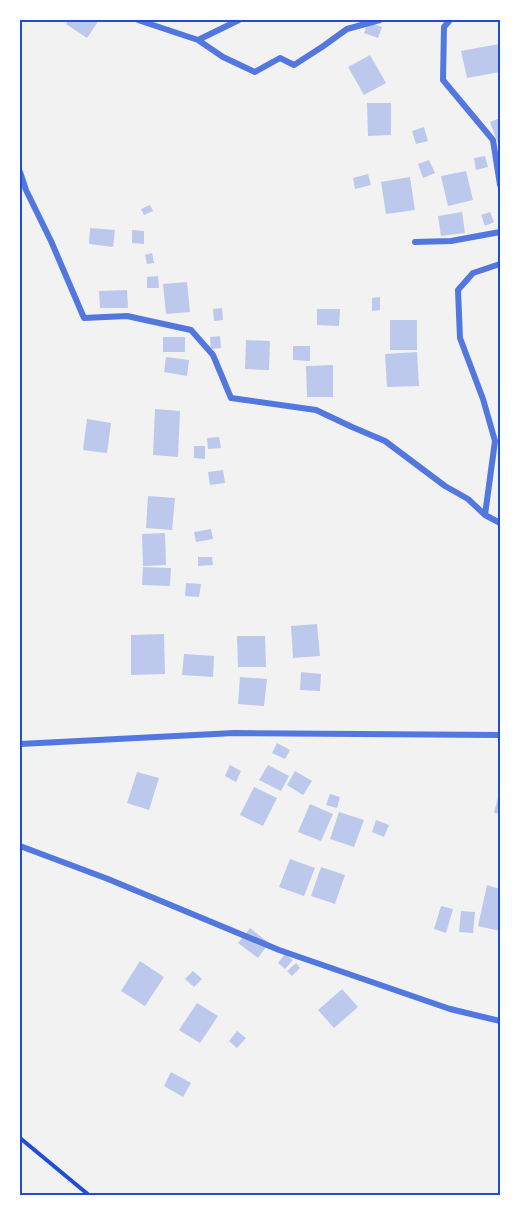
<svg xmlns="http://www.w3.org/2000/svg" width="520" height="1215" font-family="Helvetica,sans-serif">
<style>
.building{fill:#bdc9ec}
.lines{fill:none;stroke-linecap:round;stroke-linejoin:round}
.path{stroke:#1d4ed8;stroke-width:4}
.minor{stroke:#5277de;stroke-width:6}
.neatline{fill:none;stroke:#1d4ed8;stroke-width:2}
</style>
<rect width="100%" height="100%" fill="#f2f2f2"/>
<path class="building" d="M68 20H99L87 38 66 24Z
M368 22 382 27 378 38 364 33Z
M499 44 500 53V72L467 78 461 51Z
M370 55 386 83 364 95 348 67Z
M367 103H391V135L368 136Z
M500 118V149L490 122Z
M424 127 428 141 416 144 412 131Z
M485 156 488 167 476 170 474 158Z
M429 160 435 173 423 178 418 164Z
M466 171 473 200 448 206 441 176Z
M368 174 371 185 355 189 353 178Z
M410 177 415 210 386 214 381 182Z
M150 205 153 211 144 215 141 209Z
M462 212 465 233 441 236 438 216Z
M490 212 494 222 485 226 481 215Z
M90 228 115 230 113 247 89 244Z
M132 230 144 231V244L132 243Z
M152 253 154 263 147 264 145 255Z
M158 276 159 288H147V277Z
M187 282 190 312 166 314 163 284Z
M127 290 128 308H100L99 291Z
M380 297V310L372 311V298Z
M222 308 223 320 214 321 213 309Z
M317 309H340L339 326 317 325Z
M390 320H417V350H390Z
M220 336 221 348 211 349 210 337Z
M163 337H185V352H163Z
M246 340 270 341 269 370 245 369Z
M293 346H310V361L293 360Z
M417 352 419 386 387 387 385 354Z
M166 357 189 360 187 376 164 372Z
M333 365V397H307L306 366Z
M155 409 180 411 178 457 153 455Z
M87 419 111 423 107 453 83 450Z
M219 437 221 448 208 449 207 438Z
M194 446H205V459L194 458Z
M223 470 225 483 210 485 208 472Z
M148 496 175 498 172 530 146 528Z
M211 529 213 539 196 542 194 532Z
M165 533 166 565 143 566 142 534Z
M198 557H212L213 565 198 566Z
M143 567 171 568 170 586 142 585Z
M186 583 201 584 199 597 185 596Z
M317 624 320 656 293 658 291 626Z
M164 634 165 674 131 675V635Z
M237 636H265L266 667H238Z
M184 654 214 656 213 677 182 675Z
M301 672 321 674 320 691 300 690Z
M240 677 267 679 264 706 238 704Z
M277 743 290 750 285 759 272 753Z
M230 765 241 771 236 782 225 776Z
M268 765 289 776 281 791 259 780Z
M295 771 312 781 303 795 287 785Z
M137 772 159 778 149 810 127 803Z
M254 787 277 798 263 826 240 815Z
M500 790V814L494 813Z
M330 794 340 797 337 808 326 805Z
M310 804 333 814 321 841 298 832Z
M339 812 364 820 354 847 330 839Z
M376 820 389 825 384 837 372 832Z
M290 859 315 868 304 896 279 887Z
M321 867 345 875 335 904 311 896Z
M487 885 500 889V931L478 926Z
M441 906 453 909 446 933 434 929Z
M461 911 475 912 473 933 459 932Z
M250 928 269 943 258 958 238 943Z
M285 954 293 960 285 969 278 963Z
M140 961 164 977 145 1006 121 991Z
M296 963 300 968 292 976 287 971Z
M193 971 202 979 194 987 185 979Z
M342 989 358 1007 334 1028 318 1010Z
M197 1003 218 1016 200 1043 179 1030Z
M237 1031 246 1038 237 1048 229 1041Z
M171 1072 191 1083 183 1097 164 1086Z"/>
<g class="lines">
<path class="path" d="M20 1138 90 1196"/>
<path class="minor" d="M138 20 198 40 223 57 255 72 280 58 294 65 322 47 347 29 380 20
M450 20 444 27 443 80 493 140 500 185
M198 40 239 20
M20 172 26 190 51 241 84 318 127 316 191 330 213 355 231 398 316 410 352 427 385 441 445 486 468 499 485 515
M415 242 451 241 500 232
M500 264 473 273 458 290 460 338 483 399 495 441 485 515 500 523
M20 744 234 733 500 735
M20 846 108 879 279 950 450 1009 500 1021"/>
</g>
<rect width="520" height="1215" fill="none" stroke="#ffffff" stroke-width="42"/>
<rect x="21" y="21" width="478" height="1173" class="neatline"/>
</svg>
